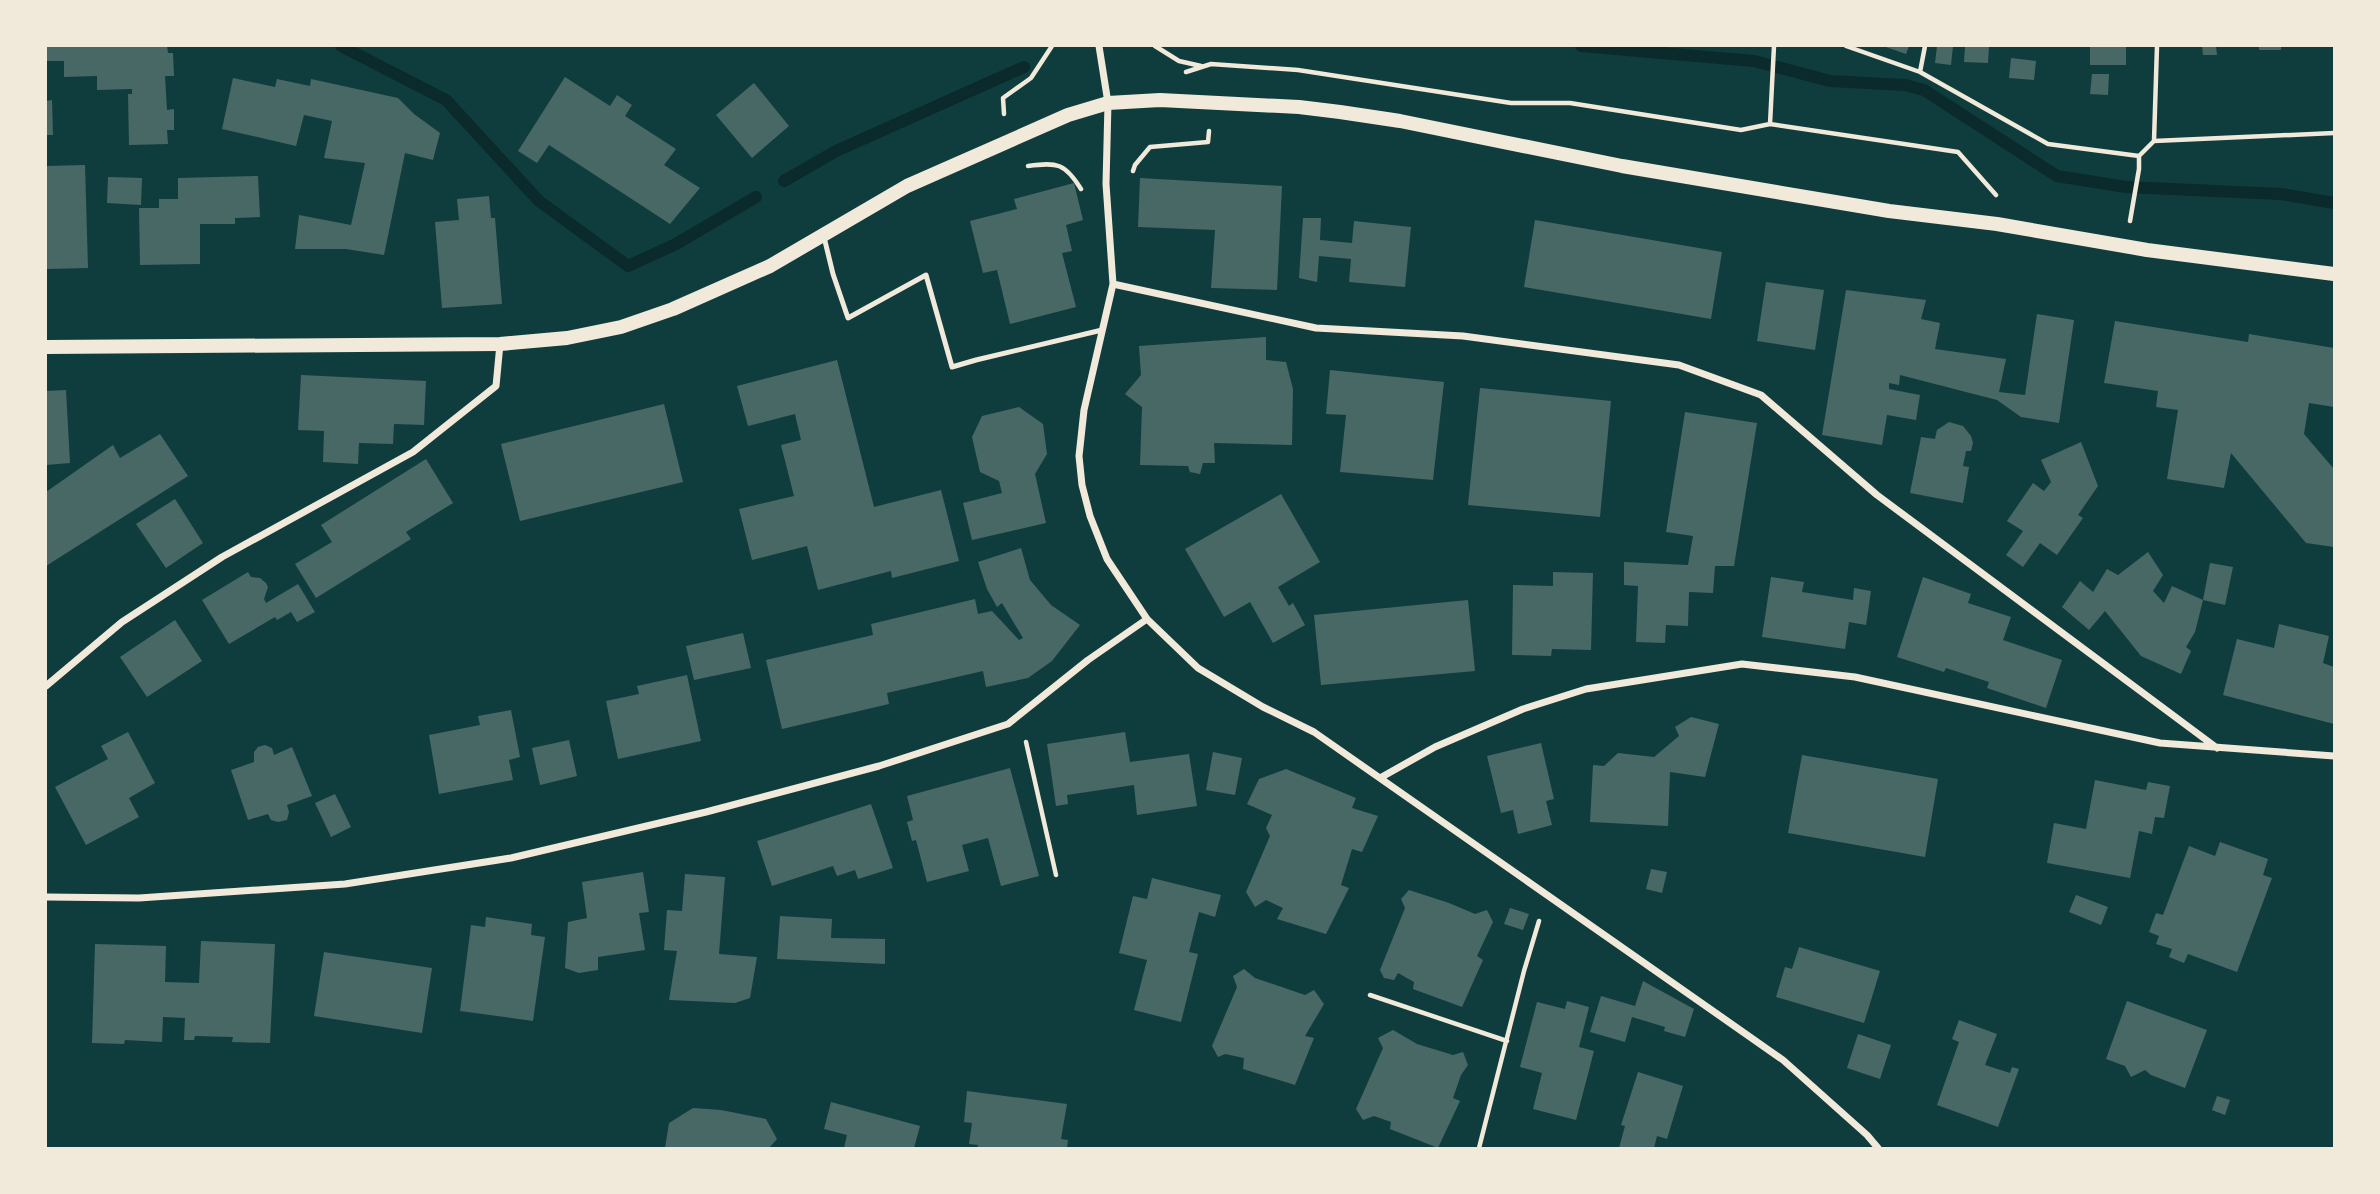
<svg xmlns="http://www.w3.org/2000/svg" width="2380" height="1194" font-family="'Roboto Condensed',sans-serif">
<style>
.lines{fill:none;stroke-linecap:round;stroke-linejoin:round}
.stream{stroke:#0a2a2b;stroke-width:12}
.building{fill:#486865}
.path{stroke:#f1e9da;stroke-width:4.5}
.service{stroke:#f1e9da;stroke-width:5}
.minor{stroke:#f1e9da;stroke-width:7}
.secondary{stroke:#f1e9da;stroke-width:14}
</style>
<rect width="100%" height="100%" fill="#0f3d3e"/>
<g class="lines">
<path class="stream" d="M341 46 446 100 539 201 628 266 676 244 756 197
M1581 46 1754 61 1830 81 1905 85 1924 90 2057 176 2126 187 2281 194 2334 203
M784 181 836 151 1024 67"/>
</g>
<path class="building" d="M46 46H167L168 53H173L174 76H165L167 110 174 109V130H167L168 144 129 145 128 94H132V89L97 90V76L64 77V61H46Z
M1883 46H1909L1906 54Z
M1937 46H1953L1951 65 1935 63Z
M1965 46H1989L1988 63 1964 62Z
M2090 46H2126V65H2090Z
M2202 46H2216L2217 55H2203Z
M2259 46H2281V50H2259Z
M2011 58 2036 61 2034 80 2009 78Z
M2092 74H2109L2108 95 2090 94Z
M565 77 610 106 617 95 632 105 625 116 676 149 664 165 700 188 670 224 549 145 537 163 518 151Z
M233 78 275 87 277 79 310 86 311 79 398 98 414 114 440 133 433 160 405 153 384 255 346 249H295L299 215 351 225 365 163 324 158 332 121 304 115 296 146 222 129Z
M754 83 789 126 752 158 716 115Z
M52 100 53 135H46V101Z
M85 165 88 268 46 269V166Z
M258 176 260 217 235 218V224H200V264L140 265 139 208H159V199H178V178Z
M108 177 142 178 141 205 107 203Z
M1140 178 1282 186 1277 290 1211 288 1215 230 1138 227Z
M1074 183 1083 220 1066 225 1072 251 1062 253 1076 307 1010 324 997 270 983 273 970 221 1017 209 1014 199Z
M489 196 491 218H495L502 304 442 308 435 222 459 220 457 199Z
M1303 218H1321L1320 240 1352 243 1354 221 1411 227 1405 287 1349 282 1351 259 1319 256 1317 282 1299 278Z
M1535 220 1722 252 1711 319 1524 287Z
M1766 282 1824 290 1815 350 1757 341Z
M1846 290 1926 300 1921 319 1940 323 1935 349 2006 359 1999 392 2025 395 2037 314 2074 320 2059 423 2021 417 1997 400 1900 375 1899 385 1889 383V389L1920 395 1916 420 1887 415 1882 445 1822 435Z
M2115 321 2248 342 2249 334 2334 348V407L2309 403 2304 434 2334 469V547L2306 543 2231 453 2224 488 2167 479 2178 410 2156 407 2158 391 2104 383Z
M1266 337V360L1286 362 1293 389 1292 445 1214 443 1215 463H1203L1200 474 1190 472 1188 466 1140 465 1142 407 1125 394 1141 375 1139 346Z
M837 360 874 507 941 490 959 561 892 578 891 571 818 590 807 546 752 560 739 509 794 496 781 445 801 440 795 414 748 426 737 386Z
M1330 370 1444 382 1433 480 1340 472 1346 415 1326 414Z
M301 375 426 381 424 425 394 424 393 444 359 443 358 464 323 462 324 431 298 430Z
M1480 388 1611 401 1600 517 1468 505Z
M66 390 70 463 46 465V391Z
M664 404 683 482 520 521 501 444Z
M1019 407 1043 424 1047 454 1035 474 1046 523 972 540 963 503 1002 493 999 481 980 472 972 437 982 416Z
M1685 412 1757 423 1734 566H1715L1713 593 1689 592 1688 626 1666 625 1665 643 1636 642 1638 586 1624 585V562L1688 565 1693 536 1666 532Z
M1949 422 1963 426 1971 436 1973 443 1971 451H1966L1963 466 1969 467 1963 503 1910 493 1921 437 1935 439 1937 430Z
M160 434 188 476 46 566V492L113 445 120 458Z
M2081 442 2098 486 2078 515 2083 518 2057 555 2040 543 2023 567 2006 555 2023 531 2007 521 2033 483 2044 491 2051 482 2041 460Z
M426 459 453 503 406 532 411 539 316 598 295 564 332 542 321 525Z
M1281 494 1320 562 1278 587 1289 606 1293 603 1305 625 1273 643 1250 602 1224 617 1185 549Z
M175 499 203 543 166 568 136 524Z
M1021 548 1030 580 1051 605 1080 625 1052 661 1028 678 986 687 983 671 887 693 889 704 782 729 766 660 873 635 871 624 975 599 978 614 992 611 1019 640 1023 638 1002 603 997 607 987 589 978 562Z
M2148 552 2163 575 2153 591 2164 603 2172 586 2203 600 2195 632 2186 647 2191 651 2181 674 2141 656 2105 611 2089 630 2062 607 2080 581 2093 592 2107 569 2118 575Z
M2210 563 2233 567 2225 605 2203 600Z
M248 572 251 577 260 578 266 583 268 587 264 599 266 603 298 584 315 612 297 622 291 612 277 620 275 617 229 644 202 600Z
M1553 572 1593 573 1591 650 1552 649 1551 656 1512 655 1513 585 1553 586Z
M1771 577 1804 582 1802 592 1853 600 1854 588 1871 591 1866 625 1849 622 1845 649 1762 637Z
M1923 577 1971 594 1968 603 2011 617 2003 640 2062 660 2046 708 1987 688 1989 682 1946 668 1944 672 1897 657Z
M1468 600 1475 671 1321 685 1314 615Z
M175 620 202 661 147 697 120 657Z
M2279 624 2329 636 2323 663 2334 667V724L2223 695 2237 639 2274 648Z
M743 633 751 668 694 680 686 646Z
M687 675 701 741 618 759 606 701 639 694 637 686Z
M511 710 520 757 509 760 513 780 439 794 429 735 480 725 478 716Z
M1691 717 1719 724 1705 777 1670 772 1668 826 1590 822 1593 765 1604 766 1618 753 1654 757 1679 736 1675 727Z
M128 732 155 783 129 798 139 817 86 845 55 787 108 759 101 746Z
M1125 732 1130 762 1189 754 1197 806 1137 815 1134 785 1067 795 1068 804 1056 806 1047 744Z
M569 740 577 776 540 785 532 748Z
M1541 743 1554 799 1546 801 1552 825 1518 834 1513 810 1501 813 1487 756Z
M265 745 272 748 274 755 292 747 312 796 287 805 289 812 287 820 278 822 271 820 268 814 248 820 231 770 254 762V752L258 747Z
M1213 752 1242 758 1235 795 1206 790Z
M1802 755 1938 779 1925 857 1788 833Z
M1010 768 1039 876 1001 886 988 838 962 845 969 871 927 882 916 840 912 841 907 822 913 820 907 796Z
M1286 769 1356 798 1352 808 1378 816 1362 852 1352 849 1341 885 1349 888 1326 934 1277 919 1283 908 1266 900 1255 907 1246 892 1270 836 1266 828 1272 815 1247 804 1259 779Z
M2095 780 2146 790 2148 782 2170 786 2164 818 2155 817 2152 834 2139 831 2130 878 2047 863 2054 823 2086 829Z
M335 794 351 827 331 837 315 803Z
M871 804 893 868 858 879 855 870 837 876 833 866 772 886 757 841Z
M2220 842 2268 859 2263 875 2272 878 2237 972 2188 954 2184 963 2169 957 2172 949 2156 944 2159 936 2149 932 2156 913 2163 915 2189 846 2215 856Z
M1651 869 1667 872 1662 893 1646 889Z
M643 872 649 912 639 913 645 950 598 957V970L579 973 565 968 568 922 587 918 582 882Z
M685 874 725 877 719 954 757 957 750 998 735 1003 669 1000 677 951 664 950 667 910 682 911Z
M1152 878 1221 895 1215 917 1199 912 1189 952 1198 954 1181 1022 1134 1010 1147 960 1119 953 1133 896 1147 899Z
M1409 890 1449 903 1475 914 1487 910 1493 922 1477 956 1483 960 1462 1007 1413 989 1414 982 1398 973 1394 980 1384 978 1380 970 1405 908 1401 899Z
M2076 895 2108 907 2101 925 2069 912Z
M1510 908 1529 914 1523 930 1504 924Z
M780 916 832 919 831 938 885 939V964L777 959Z
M486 917 532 924 531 935 545 937 533 1021 460 1011 471 925 485 927Z
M201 941 275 944 270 1043 232 1042 233 1037 195 1036 194 1040H184L185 1018 163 1017 162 1042 125 1040 124 1044 92 1043 95 944 166 946 165 982 199 983Z
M1799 947 1880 971 1864 1023 1776 997 1785 967 1792 969Z
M324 952 432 968 422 1033 314 1016Z
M1244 969 1255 978 1305 995 1314 990 1324 1004 1305 1036 1314 1038 1295 1085 1243 1069 1244 1058 1225 1054 1218 1057 1212 1046 1237 987 1233 976Z
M1643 981 1694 1009 1685 1037 1664 1031 1665 1027 1632 1017 1625 1042 1590 1032 1601 996 1635 1006Z
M1567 1001 1589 1007 1579 1047 1594 1051 1576 1120 1533 1109 1542 1073 1520 1067 1537 1002 1565 1009Z
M2127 1001 2207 1030 2185 1088 2151 1075 2145 1070 2131 1077 2125 1066 2106 1059Z
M1959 1020 1997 1034 1985 1065 2010 1073 2012 1067 2019 1069 1998 1127 1937 1105 1959 1042 1952 1039Z
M1393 1030 1417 1044 1453 1055 1463 1052 1468 1065 1461 1075 1453 1098 1460 1101 1438 1148 1390 1129 1391 1122 1374 1116 1363 1120 1356 1109 1383 1048 1378 1038Z
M1858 1034 1891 1045 1880 1079 1847 1068Z
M1638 1072 1683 1086 1667 1139 1657 1136 1654 1148H1619L1625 1126 1621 1125Z
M967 1091 1067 1104 1061 1139 1068 1140 1067 1148H977L978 1145 969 1144 972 1123 964 1122Z
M2217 1096 2230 1100 2225 1115 2212 1110Z
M831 1102 920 1126 914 1148H844L847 1135 824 1129Z
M693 1108 721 1110 766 1119 777 1139 769 1148H665L669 1123Z"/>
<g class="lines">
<path class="path" d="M1155 46 1179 61 1201 66
M1846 46 1920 72 2048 144 2139 156 2154 141 2334 133
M1186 72 1211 64 1298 70 1511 103H1570L1741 130 1770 124 1958 152 1996 195
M1920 72 1925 46
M1004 114 1003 98 1031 78 1052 46
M1770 124 1774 46
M2154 141 2157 46
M1028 166C1057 162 1065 163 1081 189
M1133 171 1135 165 1150 147 1208 142 1209 131
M2130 221 2139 169V156
M1026 742 1056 875
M1370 995 1507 1041
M1479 1148 1524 971 1539 921"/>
<path class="service" d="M824 237 833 274 848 318 926 275 952 367 976 360 1102 330"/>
<path class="minor" d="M1099 46 1108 103 1106 184 1113 284 1084 410 1079 456 1082 485 1090 516 1107 559 1147 619 1198 668 1263 707 1314 732 1783 1060 1867 1135 1878 1148
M1113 284 1316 328 1463 336 1679 365 1761 395 1877 495 2217 748
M46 686 122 622 222 557 413 452 496 386 500 344
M1380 778 1435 747 1523 709 1586 689 1742 664 1855 677 2160 743 2334 756
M46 897 139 898 345 884 511 858 706 812 879 766 1008 724 1088 660 1147 619"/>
<path class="secondary" d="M46 347 500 344 567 338 621 327 673 309 770 266 907 186 1068 115 1108 103 1160 100 1299 107 1340 112 1400 121 1622 166 1889 211 1997 224 2147 250 2334 274"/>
</g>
<rect width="2380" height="1194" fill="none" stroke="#f1e9da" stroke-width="94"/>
</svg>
